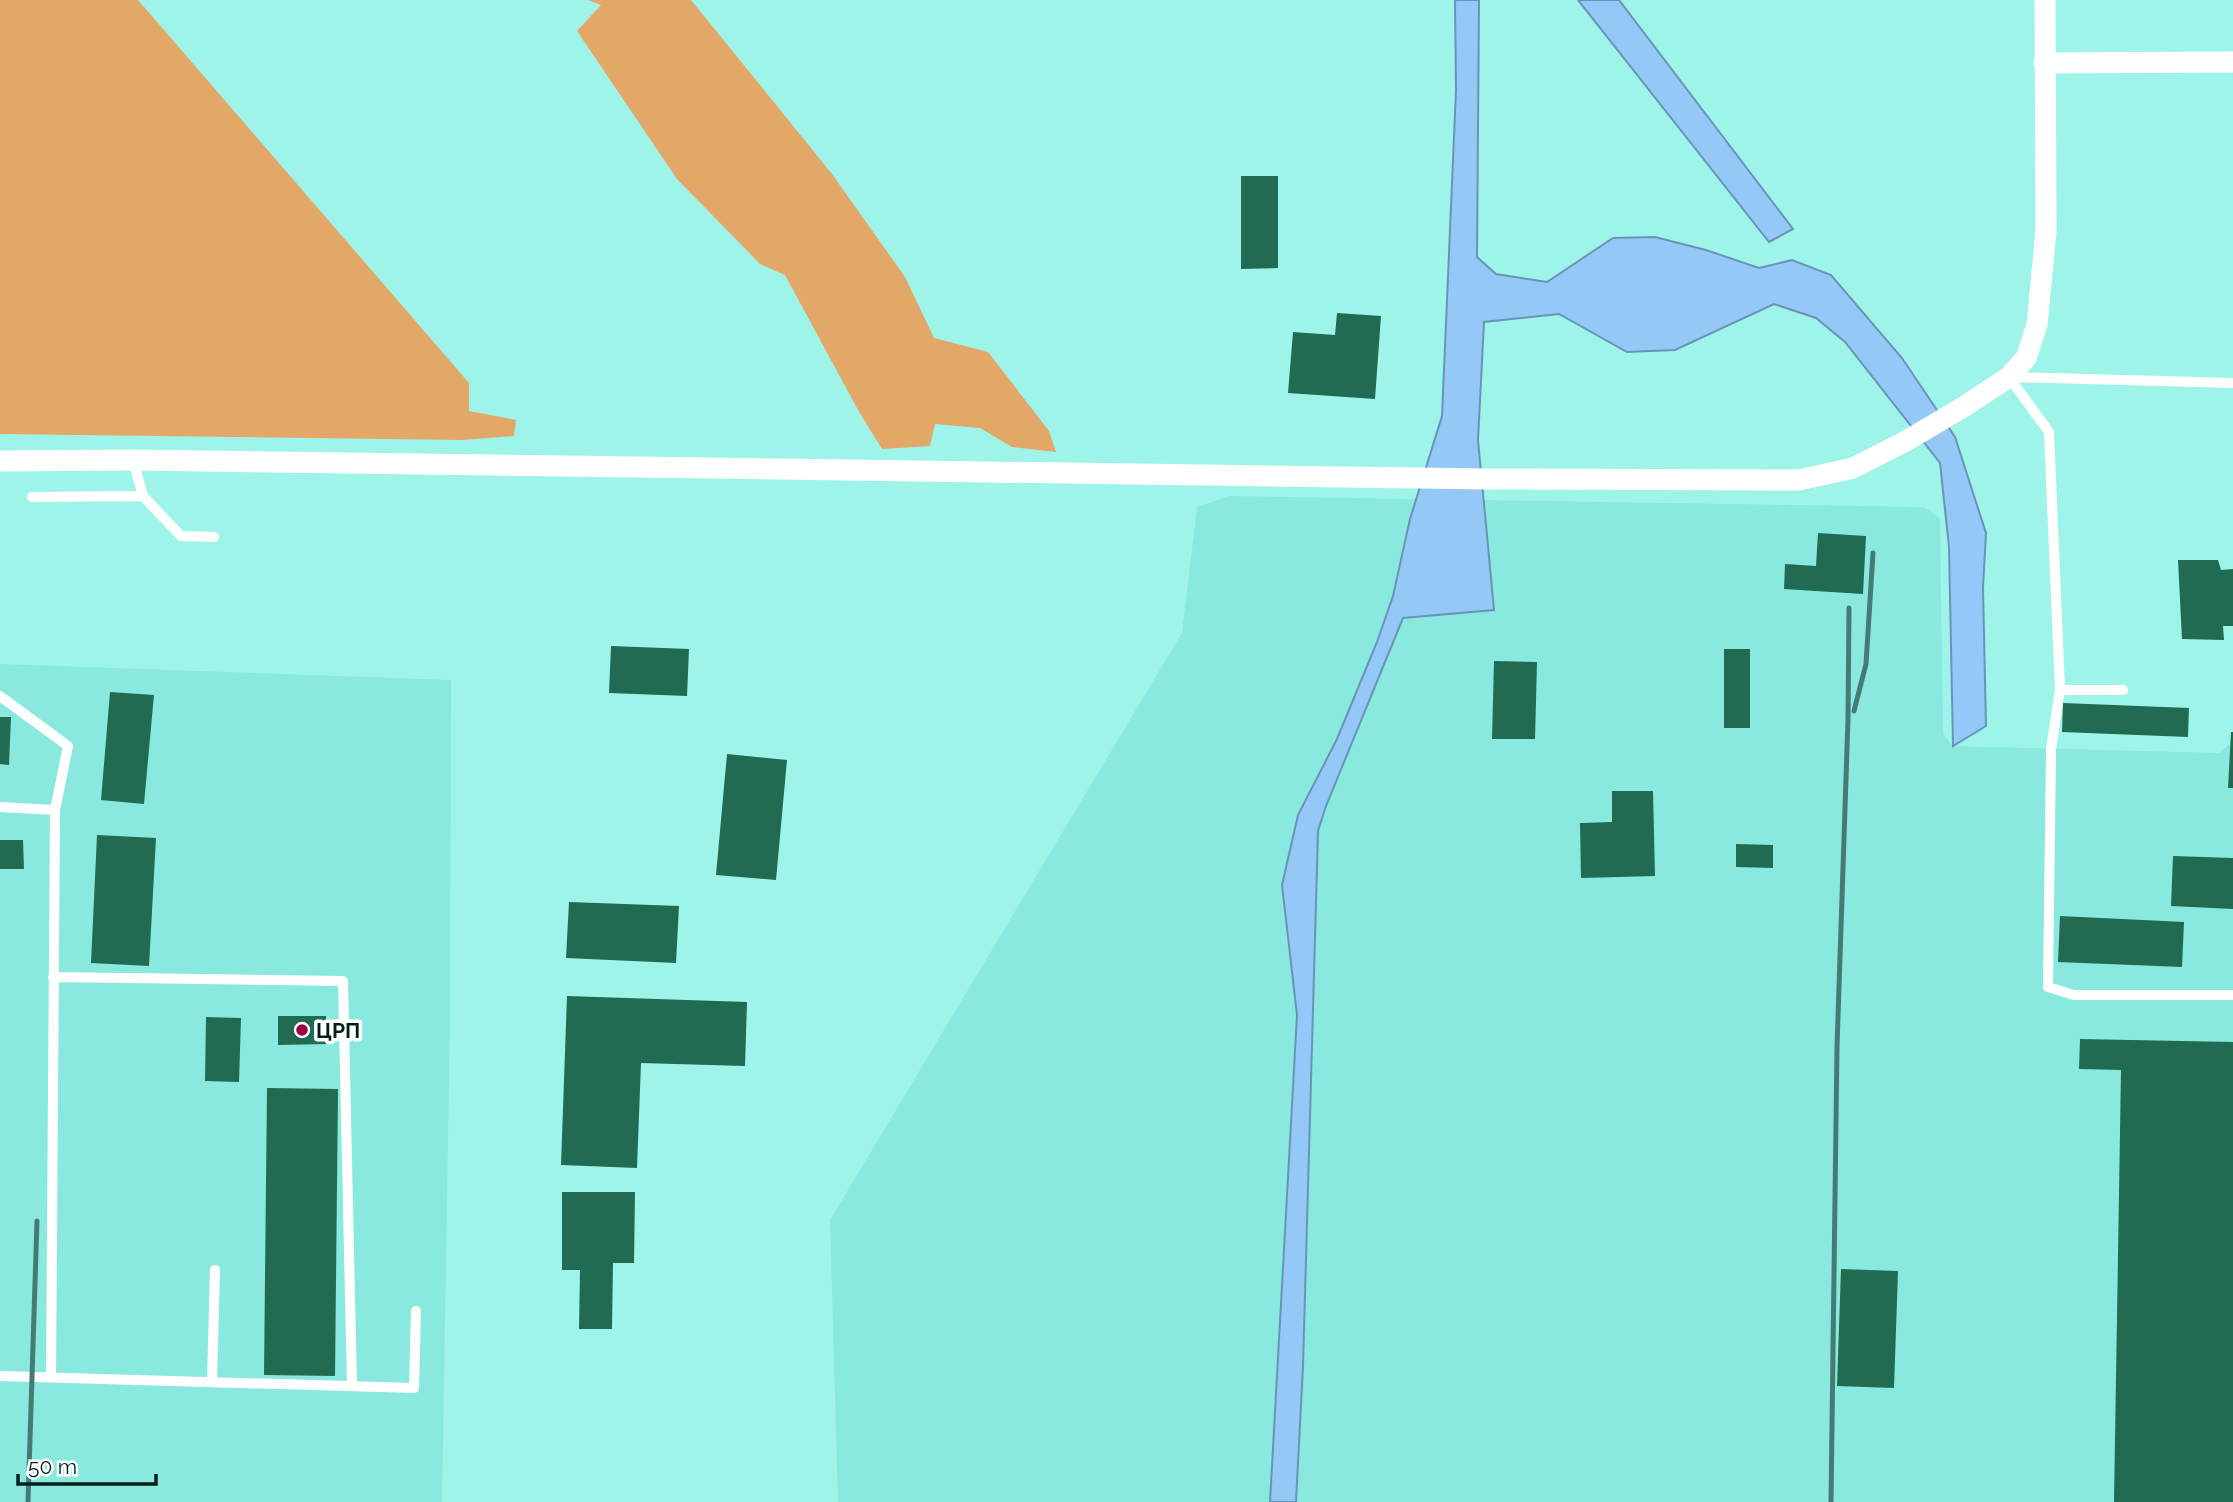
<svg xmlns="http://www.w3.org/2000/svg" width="2233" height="1502" font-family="Raleway,sans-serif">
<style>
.built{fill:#89e9df}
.green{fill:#e3a767}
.water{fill:#94c8f7;stroke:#6895b5;stroke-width:2}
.building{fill:#206b51}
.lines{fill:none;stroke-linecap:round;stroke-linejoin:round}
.service{stroke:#fff;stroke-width:10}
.minor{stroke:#fff;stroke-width:21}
.rail{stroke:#467a74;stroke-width:5}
.poi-dot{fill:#9f0145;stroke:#fff;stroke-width:2.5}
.labels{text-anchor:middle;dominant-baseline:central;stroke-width:7;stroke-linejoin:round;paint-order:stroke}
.poi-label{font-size:21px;font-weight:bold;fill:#031e1b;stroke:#fff;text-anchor:start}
</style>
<rect width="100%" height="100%" fill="#9ff4ea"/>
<path class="built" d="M1229 496 1923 507 1940 518 1943 734 1953 746 2219 753 2233 741V1502H838L830 1220 1182 633 1197 507Z
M0 664 451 680 450 1023 442 1502H0Z"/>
<path class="green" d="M0 0H138L469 383V411L516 420 514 436 462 440 0 434Z
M588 0H691L832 174 905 277 934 338 988 352 1049 431 1056 452 1012 447 980 428 935 424 930 446 882 449 858 410 785 275 760 264 677 179 577 31 601 5Z"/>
<path class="water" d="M1455 0H1479L1477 257 1496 274 1547 282 1613 238 1655 237 1706 250 1759 268 1792 260 1831 275 1902 358 1955 437 1986 533 1983 588 1986 726 1953 746 1949 547 1940 463 1845 342 1816 318 1774 304 1675 350 1627 352 1559 314 1484 322 1478 440 1494 610 1403 618 1326 806 1318 831 1303 1366 1296 1502H1270L1297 1015 1282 885 1298 815 1337 739 1377 642 1393 596 1410 519 1442 416 1456 90Z
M1578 0H1619L1793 229 1769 242Z"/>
<path class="building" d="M1241 176H1278V268L1241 269Z
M1337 313 1381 316 1375 399 1288 393 1293 332 1335 335Z
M1818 533 1866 536 1863 594 1784 589 1785 564 1816 566Z
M2178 560H2218L2221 570 2233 569V626H2223L2224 640 2182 639Z
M611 646 689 649 687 696 609 693Z
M1724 649H1750V728H1724Z
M1494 661 1537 662 1535 739H1492Z
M110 692 154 695 144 804 101 800Z
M2063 703 2189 708 2188 737 2062 732Z
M0 717H11L9 765 0 764Z
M2231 732H2233V788H2228Z
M727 754 787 760 776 880 716 875Z
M1612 791H1653L1655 876 1581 878 1580 823 1612 822Z
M97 835 156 838 149 966 91 963Z
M0 840H23L24 869H0Z
M1736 844 1773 845V868L1736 867Z
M2173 856 2233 858V909L2171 906Z
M569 902 679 906 676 963 566 958Z
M2060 916 2184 922 2182 967 2058 962Z
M567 996 747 1002 745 1066 641 1063 637 1168 561 1165Z
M278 1016H326L327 1044 278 1045Z
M206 1017 241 1018 239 1082 205 1081Z
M2080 1039 2233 1042V1502H2114L2121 1070 2079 1069Z
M267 1088 338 1089 335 1376 264 1375Z
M562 1192H635L634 1263H613L612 1329H579L580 1270H562Z
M1841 1269 1898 1271 1894 1388 1837 1386Z"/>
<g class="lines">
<path class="service" d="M2009 377 2049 432 2060 690H2123
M2009 377 2233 383
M143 496 181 536 214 537
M32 497 143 496 133 460
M2060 690 2051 749 2048 987 2074 995H2233
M0 696 68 746 55 810 0 807
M53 977 343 981 352 1386
M0 1376 414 1388 416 1311
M51 1377 55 810
M212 1382 215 1270"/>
<path class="minor" d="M2044 63 2233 62
M0 461 133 460 1490 479 1799 480 1853 468 1906 441 1965 406 2009 377 2026 358 2037 325 2046 231 2045 0"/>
<path class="rail" d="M1854 711 1866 664 1873 553
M28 1502 37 1221
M1831 1502 1837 1047 1848 719 1849 608"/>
</g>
<circle class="poi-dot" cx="302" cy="1030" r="7"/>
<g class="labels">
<g class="poi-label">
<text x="316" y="1030">ЦРП</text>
</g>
</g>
<path d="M18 1474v10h138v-10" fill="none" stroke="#031e1b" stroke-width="3.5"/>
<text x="28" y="1474" font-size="21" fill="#031e1b" stroke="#ffffff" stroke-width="5" paint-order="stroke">50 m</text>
</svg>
